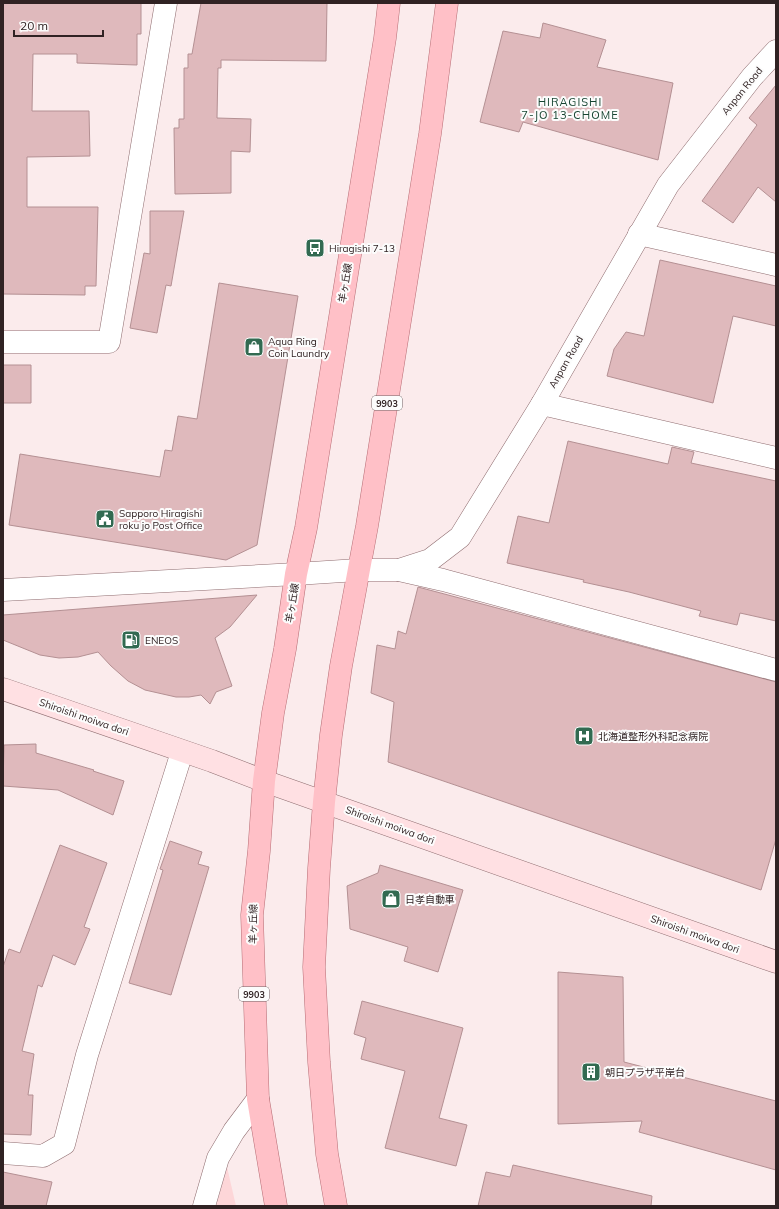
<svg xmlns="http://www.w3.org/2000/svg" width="779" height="1209" font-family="Mulish,'Noto Sans JP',sans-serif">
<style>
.grass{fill:#fdd6d8}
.building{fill:#dfb9bc;stroke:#b49093}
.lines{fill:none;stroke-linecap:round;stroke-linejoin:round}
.minor-casing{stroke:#8f6d70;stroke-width:23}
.tertiary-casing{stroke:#8f6d70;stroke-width:23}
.secondary-casing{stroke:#8f6d70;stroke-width:23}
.primary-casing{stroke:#b76d75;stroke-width:23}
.minor{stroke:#fff;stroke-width:22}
.tertiary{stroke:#fff;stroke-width:22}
.secondary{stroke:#ffe0e3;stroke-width:22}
.primary{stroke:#ffc0c7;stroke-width:22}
.labels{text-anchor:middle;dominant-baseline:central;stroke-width:4;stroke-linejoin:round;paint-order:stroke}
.shield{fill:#fcfcfc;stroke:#6d6364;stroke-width:1}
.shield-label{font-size:9px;font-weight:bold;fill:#302223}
.street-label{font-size:10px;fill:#302223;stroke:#fcfcfc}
.poi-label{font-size:10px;fill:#302223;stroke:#fcfcfc;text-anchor:start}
.neighbourhood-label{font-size:11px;letter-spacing:1px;fill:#164431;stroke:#fcfcfc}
</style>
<rect width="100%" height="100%" fill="#fbebec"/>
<path class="grass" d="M227 1167 236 1206H216Z"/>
<path class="building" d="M3 3H141V34H137V65L77 63V54H33L32 111H89L90 156 27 157V207H98L96 286H85V295L3 294Z
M201 3H327L326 61 221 60V68H218L217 118 251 119 250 152 231 151V193L175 194 174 128H179V119H184V68H188V54H192Z
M543 23 606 40 597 67 673 83 658 160 523 122 519 132 480 122 503 31 540 38Z
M776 85V202L758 187 733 223 702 201 757 125 749 118Z
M150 211H184L171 286 166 285 157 333 130 328 144 253 150 254Z
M660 260 776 286V326L733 316 713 403 607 376 614 349 626 332 644 336Z
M219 283 298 296 257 545 226 560 9 525 20 454 160 477 165 450 172 451 178 416 197 419Z
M3 365H31V403H3Z
M568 441 668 464 672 447 694 452 691 463 776 481V621L740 613 737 625 699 616 701 611 629 592 583 582 584 580 507 563 518 516 549 523Z
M418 587 776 682V839L761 890 388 762 394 702 371 693 377 645 395 649 398 631 406 634Z
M257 595 230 627 215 638 232 686 216 692 210 704 201 695 189 697H176L145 690 128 681 111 666 98 652 78 657 59 658 40 655 3 640V615Z
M36 744V753L94 770 93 771 124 781 113 815 58 790 3 786 4 745Z
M170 841 202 852 198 864 209 867 171 995 129 983 163 870 160 869Z
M60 845 107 863 84 927 90 929 75 965 53 955 42 987 38 985 22 1051 34 1054 28 1095H33L31 1135 3 1134V967L9 949 20 953Z
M380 865 463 890 438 972 404 961 408 947 350 929 347 886 378 873Z
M558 972 623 977 624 1062 776 1101V1170L639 1132 642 1121 558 1124Z
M362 1001 463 1028 439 1118 467 1125 456 1166 385 1148 405 1071 361 1059 366 1038 354 1034Z
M513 1165 652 1196 651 1206H478L486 1172 510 1177Z
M3 1172 52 1182 46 1206H3Z"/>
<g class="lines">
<g class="minor-casing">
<path id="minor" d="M639 234 776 265
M3 342H109L166 3
M542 404 776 458
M399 570 443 580 776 670
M3 590 296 574
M3 1153 43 1156 64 1144 87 1055 182 752
M204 1206 218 1158 234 1131 258 1099"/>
</g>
<g class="tertiary-casing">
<path id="tertiary" d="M296 574 358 570H399L430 560 460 537 542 404 668 185 752 77 776 51"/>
</g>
<g class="secondary-casing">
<path id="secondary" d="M3 689 212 761 264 781 776 962"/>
</g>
<g class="primary-casing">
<path id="primary" d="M276 1206 258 1099 252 915 259 851 264 781 273 713 285 649 296 574 306 528 385 38 389 3
M336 1206 327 1154 319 1062 314 967 319 868 324 802 331 735 341 666 367 526 430 134 447 3"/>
</g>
<use href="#minor" class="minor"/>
<use href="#tertiary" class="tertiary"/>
<use href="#secondary" class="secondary"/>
<use href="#primary" class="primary"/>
</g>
<defs>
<g id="bus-square" transform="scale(1)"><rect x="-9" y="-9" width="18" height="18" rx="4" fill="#326a51" stroke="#fcfcfc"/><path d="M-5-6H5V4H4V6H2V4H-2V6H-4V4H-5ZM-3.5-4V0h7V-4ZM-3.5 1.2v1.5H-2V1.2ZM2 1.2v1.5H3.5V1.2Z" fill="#fff"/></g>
<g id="shop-square" transform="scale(1)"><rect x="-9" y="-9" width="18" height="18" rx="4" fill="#326a51" stroke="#fcfcfc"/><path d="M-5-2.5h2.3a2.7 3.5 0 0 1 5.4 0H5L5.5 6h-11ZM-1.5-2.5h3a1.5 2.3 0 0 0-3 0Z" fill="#fff"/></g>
<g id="civic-square" transform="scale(1)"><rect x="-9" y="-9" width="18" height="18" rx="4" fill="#326a51" stroke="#fcfcfc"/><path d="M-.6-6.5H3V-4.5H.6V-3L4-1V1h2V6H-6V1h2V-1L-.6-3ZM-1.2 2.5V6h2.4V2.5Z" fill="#fff"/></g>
<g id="fuel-square" transform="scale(1)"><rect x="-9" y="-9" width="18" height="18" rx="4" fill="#326a51" stroke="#fcfcfc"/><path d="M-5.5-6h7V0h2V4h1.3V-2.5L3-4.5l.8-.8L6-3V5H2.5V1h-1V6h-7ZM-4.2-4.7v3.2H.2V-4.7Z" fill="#fff"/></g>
<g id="hospital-square" transform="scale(1)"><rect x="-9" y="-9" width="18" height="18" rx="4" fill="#326a51" stroke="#fcfcfc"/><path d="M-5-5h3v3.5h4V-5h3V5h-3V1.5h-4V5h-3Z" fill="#fff"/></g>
<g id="building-square" transform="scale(1)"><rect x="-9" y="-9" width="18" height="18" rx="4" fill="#326a51" stroke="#fcfcfc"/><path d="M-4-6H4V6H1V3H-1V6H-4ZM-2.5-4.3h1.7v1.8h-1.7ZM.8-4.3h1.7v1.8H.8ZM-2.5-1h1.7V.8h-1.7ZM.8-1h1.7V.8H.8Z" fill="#fff"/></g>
</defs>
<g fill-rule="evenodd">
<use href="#bus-square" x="315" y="248"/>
<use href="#shop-square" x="254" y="347"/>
<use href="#civic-square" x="105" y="519"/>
<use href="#fuel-square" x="131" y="640"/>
<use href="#hospital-square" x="584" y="736"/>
<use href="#shop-square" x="391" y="899"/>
<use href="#building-square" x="591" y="1072"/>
</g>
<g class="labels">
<g class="shield">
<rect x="372" y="396" width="30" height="14" rx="3"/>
<rect x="239" y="987" width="30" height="14" rx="3"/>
</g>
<g class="shield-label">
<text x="387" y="403">9903</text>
<text x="254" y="994">9903</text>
</g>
<g class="street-label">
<text transform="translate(742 91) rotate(-51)">Anpan Road</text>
<text transform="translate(345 283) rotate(-81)">羊ヶ丘線</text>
<text transform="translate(566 362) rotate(-60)">Anpan Road</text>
<text transform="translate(292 603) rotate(-81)">羊ヶ丘線</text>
<text transform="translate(84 717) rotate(19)">Shiroishi moiwa dori</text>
<text transform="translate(390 825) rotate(20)">Shiroishi moiwa dori</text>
<text transform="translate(253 924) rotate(-89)">羊ヶ丘線</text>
<text transform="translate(695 934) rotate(20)">Shiroishi moiwa dori</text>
</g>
<g class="poi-label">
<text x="329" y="248">Hiragishi 7-13</text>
<text x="268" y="341">Aqua Ring<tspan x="268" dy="12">Coin Laundry</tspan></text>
<text x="119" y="513">Sapporo Hiragishi<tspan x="119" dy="12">roku jo Post Office</tspan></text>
<text x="145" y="640">ENEOS</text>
<text x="598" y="736">北海道整形外科記念病院</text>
<text x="405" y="899">日孝自動車</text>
<text x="605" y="1072">朝日プラザ平岸台</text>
</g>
<g class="neighbourhood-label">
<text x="570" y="102">HIRAGISHI<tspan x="570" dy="13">7-JO 13-CHOME</tspan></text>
</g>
</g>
<rect width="779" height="1209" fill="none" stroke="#302223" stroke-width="8"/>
<path d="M14 30v6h89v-6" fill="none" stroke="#302223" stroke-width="2"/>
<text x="20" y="30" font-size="12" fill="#302223" stroke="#fcfcfc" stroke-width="3" paint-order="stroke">20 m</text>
</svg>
